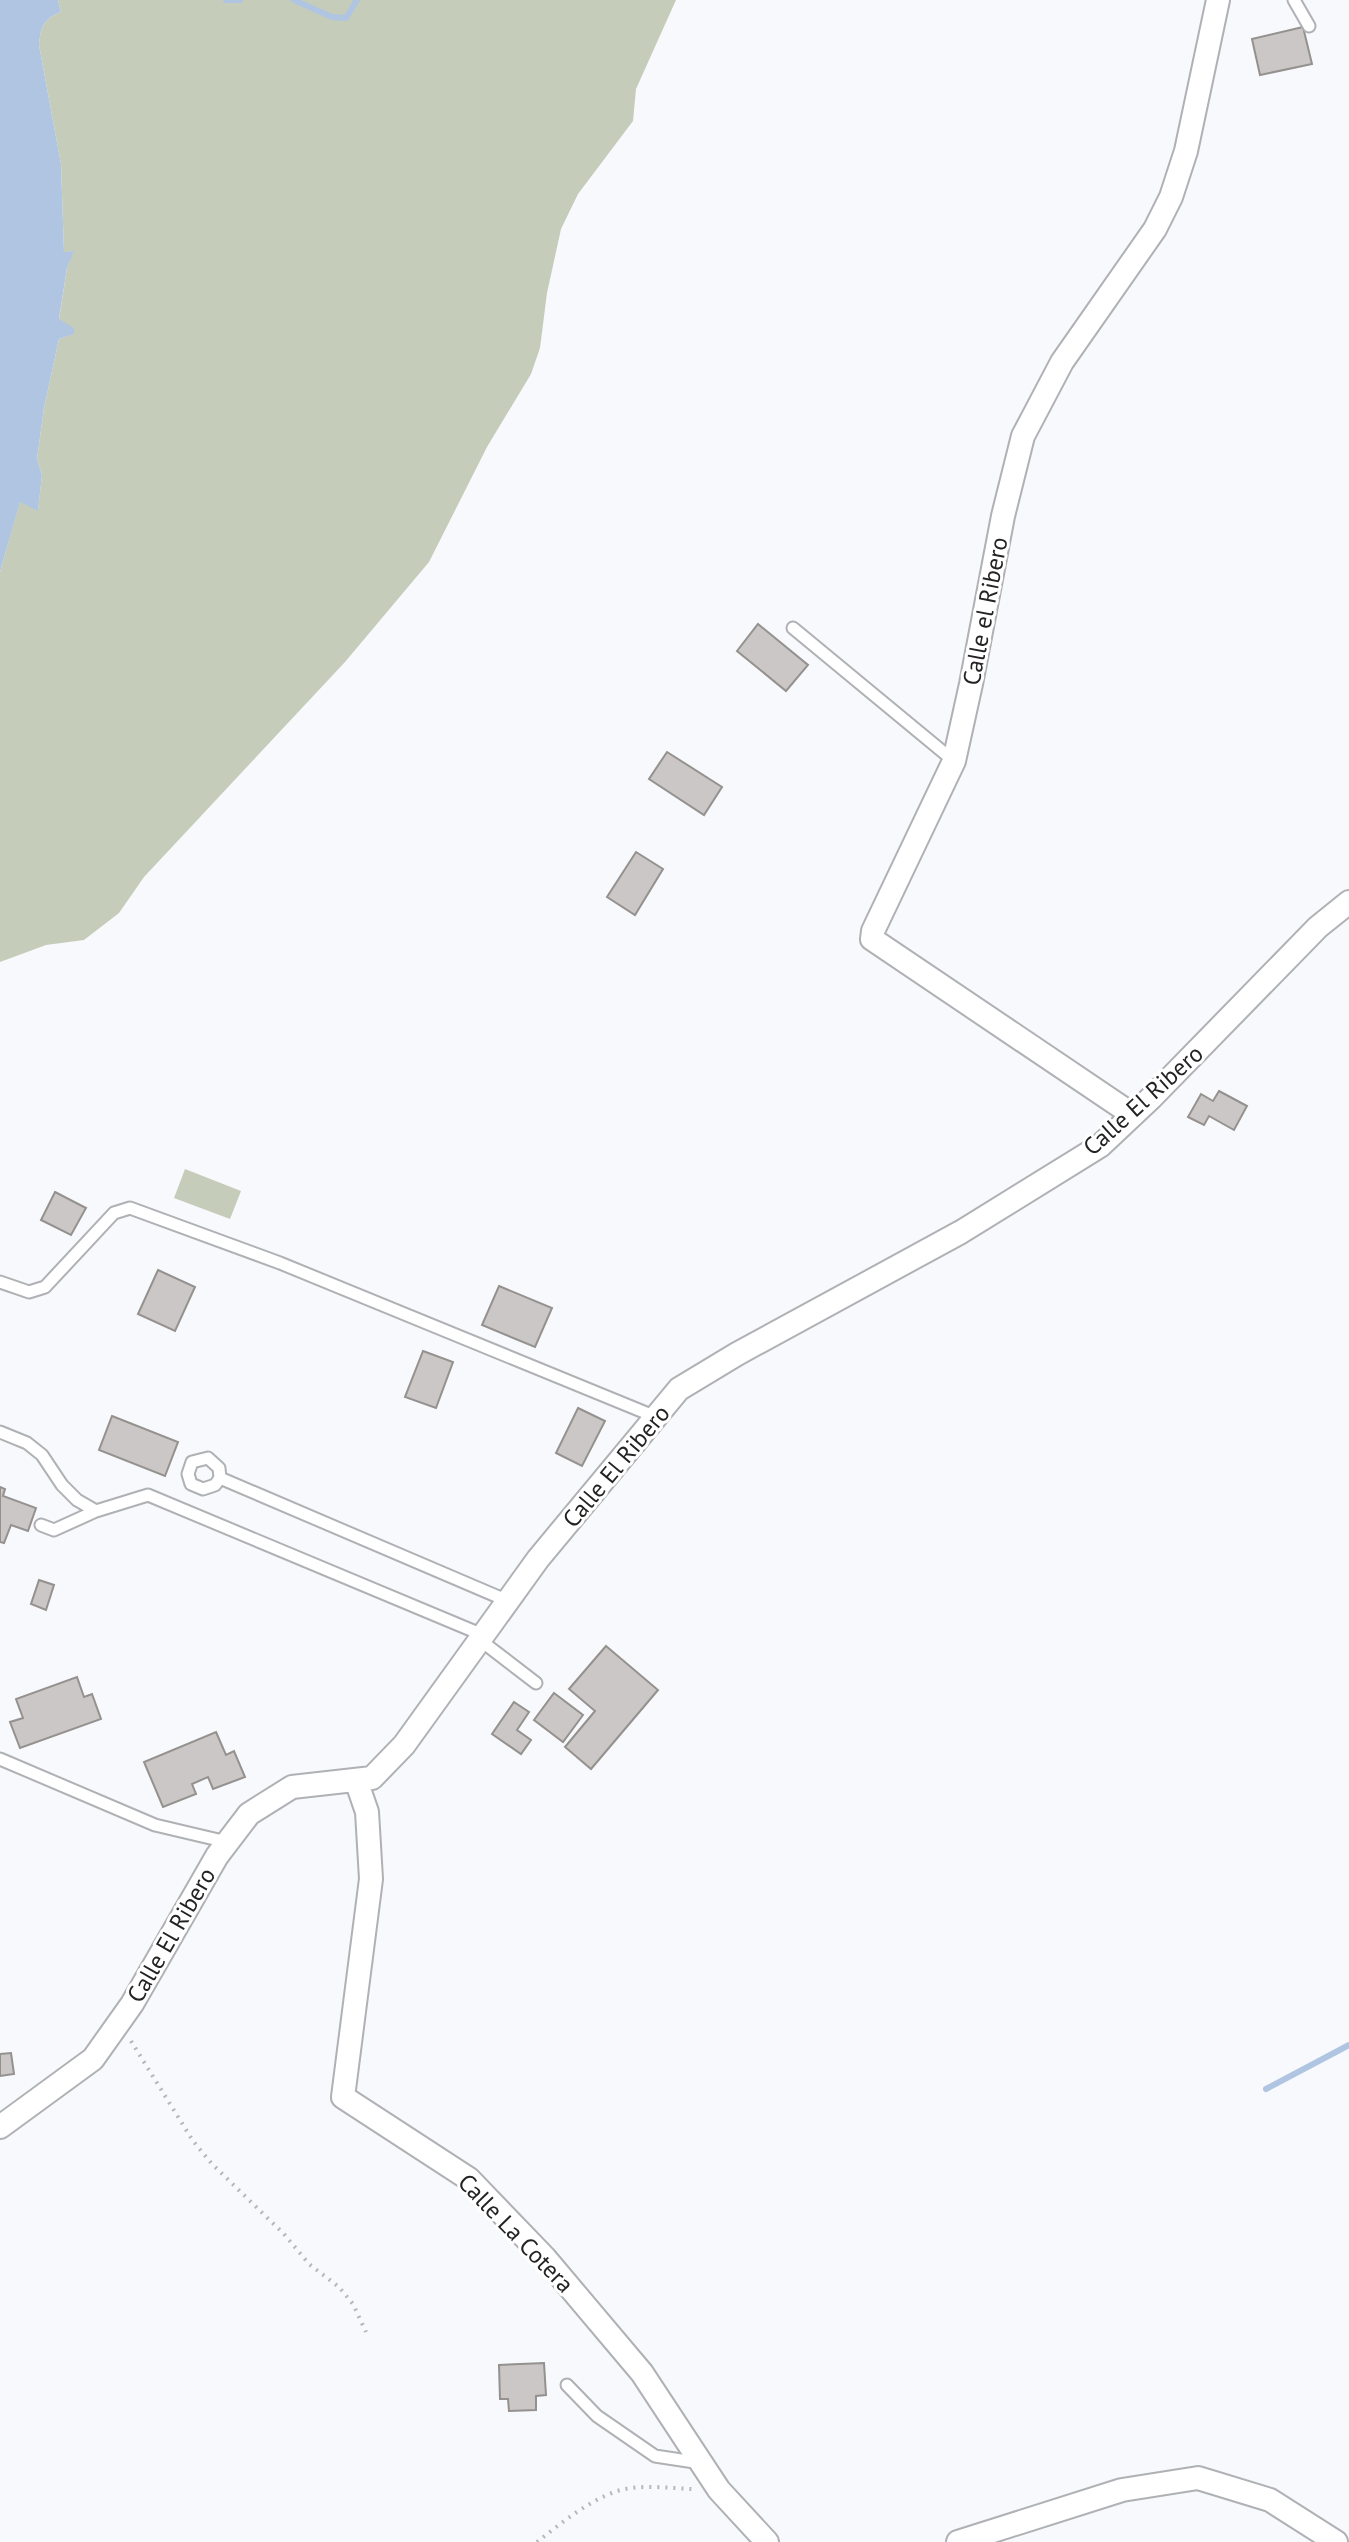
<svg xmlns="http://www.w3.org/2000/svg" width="1349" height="2542" font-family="'PT Sans',sans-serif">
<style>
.green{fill:#c5cdba}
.water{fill:#b0c5e1}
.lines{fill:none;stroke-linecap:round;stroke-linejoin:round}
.stream{stroke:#b0c5e1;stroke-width:6}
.building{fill:#cbc7c6;stroke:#94918f;stroke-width:2}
.service-casing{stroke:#afb1b4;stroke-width:15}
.minor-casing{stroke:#afb1b4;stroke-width:26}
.path{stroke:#b5b7b9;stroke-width:4;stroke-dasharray:2 6;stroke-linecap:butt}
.service{stroke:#fff;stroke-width:11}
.minor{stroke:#fff;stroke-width:22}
.labels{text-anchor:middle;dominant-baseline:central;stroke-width:6;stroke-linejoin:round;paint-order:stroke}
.street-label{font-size:24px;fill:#232324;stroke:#fff}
</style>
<rect width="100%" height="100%" fill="#f7f9fc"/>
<path class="green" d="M58 0H676L636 89 633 121 578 194 561 229 547 293 540 348 531 374 487 447 429 562 345 662 144 877 119 913 84 940 46 945 0 962V572L20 501 38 510 42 475 37 459 44 408 59 339 73 334 59 320 67 268 73 251 64 253 61 164 39 45C41 27 43 19 61 12Z
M185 1169 241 1191 230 1219 174 1198Z"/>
<path class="water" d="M0 0H58L61 12C43 19 41 27 39 45L61 164 64 252 74 251 67 268 59 319 74 328V334L59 339 44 408 37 459 42 475 38 511 20 502 0 572Z"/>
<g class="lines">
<path class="stream" d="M226 0H240
M294 0 332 17 346 18 357 0
M1266 2089 1349 2045"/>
</g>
<path class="building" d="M1303 27 1312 64 1260 75 1252 39Z
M758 624 808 665 786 691 737 651Z
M667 752 722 787 704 815 649 779Z
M636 852 663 869 635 915 607 897Z
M1219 1091 1247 1106 1234 1130 1209 1116 1204 1125 1188 1117 1201 1094 1213 1101Z
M55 1192 86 1208 71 1235 41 1220Z
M158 1270 195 1287 175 1331 138 1314Z
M499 1286 552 1308 535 1347 482 1325Z
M423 1351 453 1362 436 1408 405 1397Z
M578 1408 605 1421 582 1466 556 1453Z
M112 1416 178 1442 165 1476 99 1450Z
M0 1487 5 1489 3 1496 36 1508 28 1531 11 1525 4 1543 0 1542Z
M39 1580 54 1585 46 1610 31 1604Z
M606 1646 658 1690 591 1769 565 1747 595 1711 569 1689Z
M77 1677 84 1697 92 1694 101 1719 20 1748 10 1722 23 1718 16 1699Z
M554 1693 583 1715 563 1742 534 1720Z
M514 1702 529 1712 517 1730 531 1740 521 1754 492 1734Z
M216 1732 226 1755 234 1751 245 1777 213 1789 208 1777 192 1784 196 1794 163 1807 144 1762Z
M11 2053 14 2074 0 2076V2054Z
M544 2363 546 2395 536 2396V2410L509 2411 508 2399H500L499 2365Z"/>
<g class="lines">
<g class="service-casing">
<path id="service" d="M1294 0 1309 26
M793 628 954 761
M0 1282 29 1292 45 1287 114 1213 130 1208 280 1263 656 1417
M0 1432 27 1443 42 1455 62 1485 77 1500 96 1511 54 1530 41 1525
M220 1478 215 1485 203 1489 191 1484 188 1474 192 1462 208 1458 219 1468 220 1478 508 1601
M96 1511 148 1495 483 1635
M480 1640 536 1683
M0 1759 155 1825 227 1842
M567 2385 597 2416 655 2456 701 2463"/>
</g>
<g class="minor-casing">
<path id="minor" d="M1133 1115 872 939 873 931 954 761 971 684 1003 516 1023 436 1062 362 1155 229 1171 197 1186 151 1218 0
M356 1780 367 1812 371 1879 343 2097 469 2179 545 2258 642 2373 719 2490 767 2542
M0 2127 93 2059 132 2004 217 1856 249 1814 292 1787 372 1778 404 1745 538 1559 679 1389 737 1354 961 1232 1100 1146 1151 1098 1318 927 1349 902
M958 2542 1122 2490 1198 2478 1270 2500 1336 2542"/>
</g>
<path class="path" d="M131 2041 193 2141 212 2164 284 2234 309 2264 339 2287 353 2304 366 2332
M537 2542C560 2524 588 2501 617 2491 640 2484 668 2488 692 2489"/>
<use href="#service" class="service"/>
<use href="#minor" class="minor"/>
</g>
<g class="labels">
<g class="street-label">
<text transform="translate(985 611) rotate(-79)">Calle el Ribero</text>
<text transform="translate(1143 1100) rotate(-42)">Calle El Ribero</text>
<text transform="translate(616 1466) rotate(-50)">Calle El Ribero</text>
<text transform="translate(171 1935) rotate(-60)">Calle El Ribero</text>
<text transform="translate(516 2233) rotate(46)">Calle La Cotera</text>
</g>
</g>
</svg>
